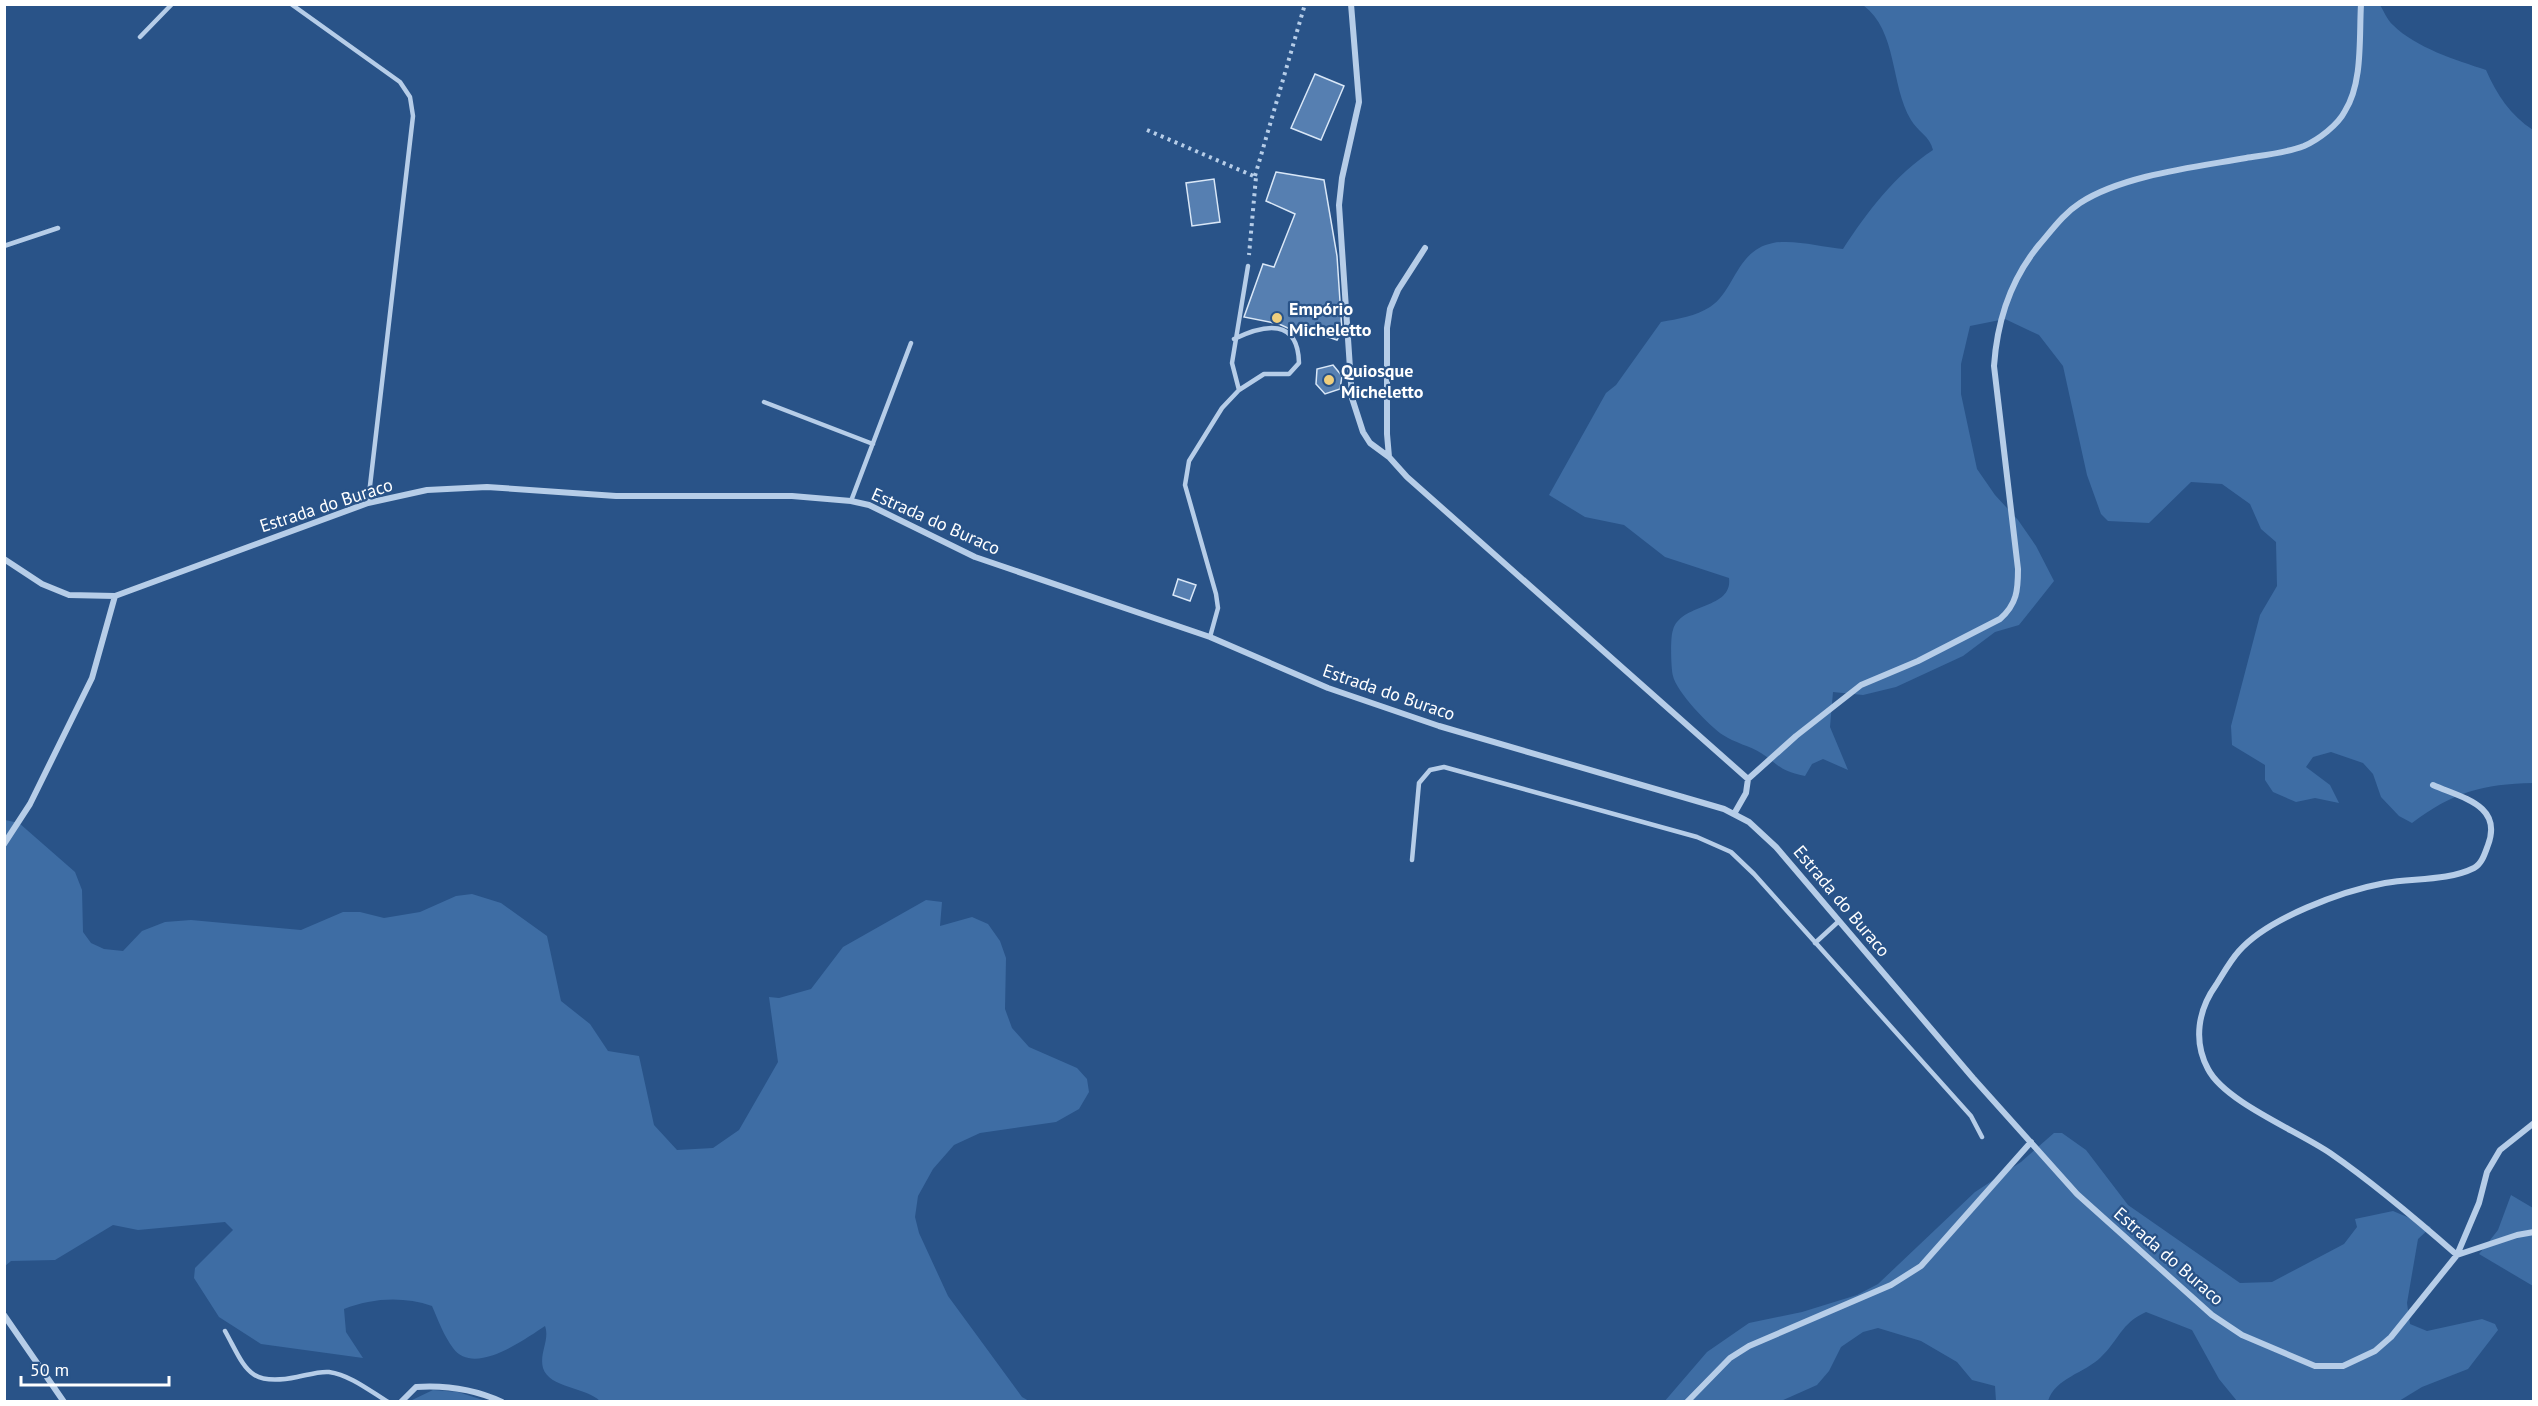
<svg xmlns="http://www.w3.org/2000/svg" width="2538" height="1406" font-family="'PT Sans',sans-serif">
<style>
.green{fill:#3e6da4}
.building{fill:#567fb1;stroke:#d9e7f7;stroke-width:1.5}
.lines{fill:none;stroke-linecap:round;stroke-linejoin:round}
.path{stroke:#b6cde8;stroke-width:4;stroke-dasharray:3 4.5;stroke-linecap:butt}
.lane{stroke:#b6cde8;stroke-width:4.5}
.street{stroke:#b6cde8;stroke-width:6}
.poi-dot{fill:#efce7d;stroke:#295388;stroke-width:2}
.labels{text-anchor:middle;dominant-baseline:central;stroke-width:4.5;stroke-linejoin:round;paint-order:stroke}
.poi-label{font-size:18px;font-weight:bold;fill:#fff;stroke:#295388;text-anchor:start}
.street-label{font-size:18px;fill:#fff;stroke:#295388}
</style>
<rect width="100%" height="100%" fill="#295388"/>
<path class="green" d="M1863 5H2380C2384 11 2387 20 2393 25 2416 48 2456 60 2486 70 2497 95 2510 115 2533 130V783C2483 784 2453 792 2412 823L2399 816 2381 797 2373 774 2363 763 2331 752 2313 757 2306 767 2330 785 2339 803 2315 798 2296 802 2273 792 2265 780V765L2232 745 2231 726 2260 615 2277 586 2276 542 2261 529 2250 504 2222 484 2191 482 2149 523 2108 521 2101 514 2087 475 2063 366 2039 335 2005 319 1970 326 1961 364V394L1977 469 1995 495 2018 520 2036 546 2054 581 2019 625 1995 632 1963 656 1896 687 1863 695 1833 692 1830 727 1848 770 1823 759 1812 764 1805 776C1778 770 1782 767 1761 753 1750 746 1735 743 1723 735 1710 727 1676 691 1673 676 1671 669 1670 637 1673 630 1681 602 1733 610 1729 578L1665 557 1624 525 1585 517 1549 495 1606 393 1616 385 1661 322C1678 319 1696 316 1710 307 1735 291 1736 250 1773 243 1794 239 1822 247 1843 249 1867 212 1895 175 1933 150 1930 136 1917 131 1911 120 1890 85 1898 31 1863 5Z
M5 820 19 823 75 872 82 890 83 932 91 943 104 949 123 951 142 931 165 922 191 920 301 930 343 912H360L384 918 420 912 456 896 472 894 501 903 547 936 561 1001 590 1024 608 1051 639 1056 654 1125 677 1150 713 1148 739 1130 778 1062 769 997 779 998 811 989 843 947 926 900 942 902 940 926 972 917 988 924 1000 941 1006 958 1005 1009 1012 1028 1029 1047 1077 1068 1087 1079 1089 1092 1079 1109 1056 1122 980 1133 954 1145 933 1169 918 1196 915 1217 919 1233 948 1296 1022 1397 1029 1401H600C586 1387 549 1388 543 1368 539 1353 550 1340 545 1326 525 1339 474 1377 453 1348 444 1336 438 1320 432 1306 403 1296 372 1298 344 1309L346 1332 363 1358 261 1344 219 1317 194 1278 195 1268 233 1230 225 1222 138 1230 113 1225 55 1260 11 1261 5 1266Z
M2054 1133H2062L2086 1150 2128 1205 2240 1283 2272 1282 2344 1244 2357 1227 2355 1219 2393 1211 2431 1227 2418 1239 2407 1303 2410 1324 2427 1331 2482 1319 2495 1324 2498 1330 2468 1369 2422 1387 2399 1401H2237L2219 1379 2192 1330 2146 1312C2121 1323 2119 1340 2101 1357 2085 1373 2055 1378 2048 1401H1996L1995 1386 1972 1380 1957 1362 1921 1341 1878 1328 1863 1332 1841 1347 1829 1371 1817 1385 1781 1401 1664 1402 1707 1352 1749 1323 1802 1312 1857 1295 1878 1284 1975 1192 2021 1162Z
M2511 1195 2533 1208V1286L2479 1254 2498 1230Z
M433 1390 458 1392 486 1401H410Z"/>
<path class="building" d="M1315 74 1344 86 1321 140 1291 128Z
M1276 172 1324 180 1337 256 1342 331 1337 340 1308 330 1303 335 1279 324 1244 317 1263 264 1274 267 1295 214 1266 201Z
M1214 179 1220 222 1192 226 1186 183Z
M1333 365 1342 376 1340 389 1325 394 1316 384 1317 369Z
M1178 579 1196 585 1190 601 1173 595Z"/>
<g class="lines">
<path class="path" d="M1147 130 1256 177 1249 255
M1255 176 1305 4"/>
<path class="lane" d="M291 4 400 82 410 97 413 116 368 503
M140 37 172 4
M4 246 58 228
M1234 339C1265 324 1298 318 1299 363L1289 374H1264L1239 390
M764 402 873 444
M851 501 911 343
M1210 637 1218 608 1216 594 1185 485 1189 461 1222 408 1239 390 1232 363 1248 266
M1412 860 1419 783 1430 770 1444 767 1697 837 1731 852 1754 874 1971 1116 1982 1137
M1815 943 1839 921
M225 1331C246 1369 248 1387 297 1377 307 1375 320 1371 329 1372 350 1375 370 1391 388 1402"/>
<path class="street" d="M1351 4 1359 102 1342 178 1339 205 1352 398 1363 432 1370 443 1389 457
M1425 248 1398 290 1390 309 1387 328V434L1389 457 1407 477 1748 779 1746 793 1734 814
M4 559 42 584 69 595 115 596 368 503 427 490 487 487 616 496H792L851 501 869 505 975 557 1210 637 1328 688 1439 726 1724 809 1749 822 1776 847 1973 1078 2077 1194 2212 1315 2242 1335 2315 1366H2343L2375 1351 2391 1337 2457 1255 2517 1235 2534 1232
M1748 779 1796 736 1861 685 1918 661 2000 619C2017 604 2018 590 2018 569L1994 366C1997 322 2011 279 2039 245 2052 230 2063 214 2080 203 2123 175 2196 167 2246 158 2265 155 2286 153 2304 146 2318 140 2338 125 2345 111 2363 82 2359 38 2361 4
M2433 785C2462 798 2503 805 2488 845 2485 853 2482 864 2474 868 2448 881 2413 878 2385 883 2342 891 2268 918 2239 951 2230 961 2223 974 2216 985 2198 1010 2193 1041 2208 1069 2225 1102 2298 1131 2330 1153 2375 1184 2416 1219 2457 1255L2479 1203 2487 1172 2500 1150 2534 1123
M4 844 30 804 92 678 115 596
M4 1315 64 1402
M401 1402 416 1387C446 1385 474 1389 502 1402
M1687 1402 1730 1358 1749 1346 1891 1285 1921 1266 2031 1142"/>
</g>
<g class="poi-dot">
<circle cx="1277" cy="318" r="6"/>
<circle cx="1329" cy="380" r="6"/>
</g>
<g class="labels">
<g class="poi-label">
<text x="1289" y="308">Empório<tspan x="1289" dy="21">Micheletto</tspan></text>
<text x="1341" y="370">Quiosque<tspan x="1341" dy="21">Micheletto</tspan></text>
</g>
<g class="street-label">
<text transform="translate(326 505) rotate(-18)">Estrada do Buraco</text>
<text transform="translate(936 521) rotate(24)">Estrada do Buraco</text>
<text transform="translate(1389 692) rotate(19)">Estrada do Buraco</text>
<text transform="translate(1842 901) rotate(50)">Estrada do Buraco</text>
<text transform="translate(2169 1256) rotate(41)">Estrada do Buraco</text>
</g>
</g>
<rect width="2538" height="1406" fill="none" stroke="#ffffff" stroke-width="12"/>
<path d="M21 1376v9h148v-9" fill="none" stroke="#ffffff" stroke-width="3"/>
<text x="30" y="1376" font-size="18" fill="#ffffff" stroke="#295388" stroke-width="4.5" paint-order="stroke">50 m</text>
</svg>
